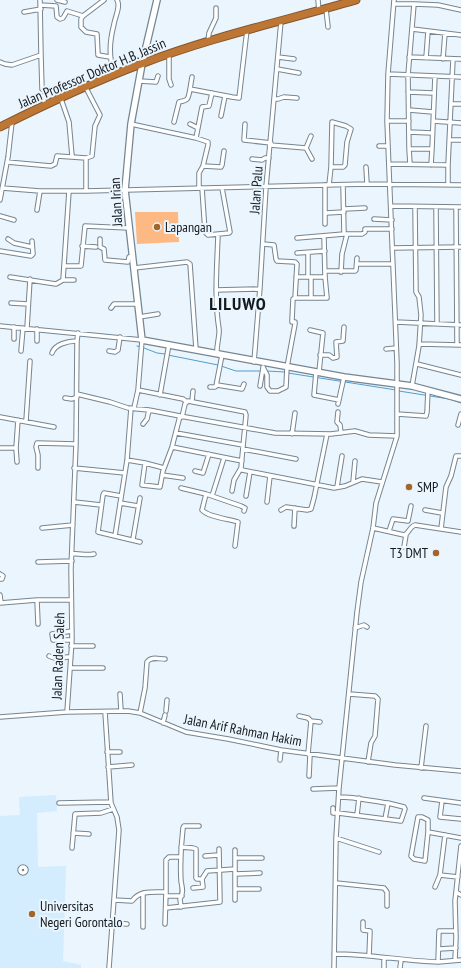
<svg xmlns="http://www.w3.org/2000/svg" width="461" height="968" font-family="'PT Sans Narrow',sans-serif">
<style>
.built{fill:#d3ecfe}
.green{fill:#fcb983}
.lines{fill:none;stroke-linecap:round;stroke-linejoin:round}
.stream{stroke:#539dcf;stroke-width:1}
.street-casing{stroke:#758591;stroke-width:5.5}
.secondary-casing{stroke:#758591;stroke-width:8}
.highway-casing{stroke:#82552d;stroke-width:9}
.street{stroke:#fff;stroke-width:3.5}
.secondary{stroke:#fff;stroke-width:5.5}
.highway{stroke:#be7635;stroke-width:7}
.poi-dot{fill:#a4652d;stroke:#eaf5fd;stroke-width:1.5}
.labels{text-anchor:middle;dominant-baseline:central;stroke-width:4;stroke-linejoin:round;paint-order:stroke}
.street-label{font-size:14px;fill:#13191e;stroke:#eaf5fd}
.poi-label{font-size:14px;fill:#13191e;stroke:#eaf5fd;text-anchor:start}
.district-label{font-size:18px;font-weight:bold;letter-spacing:1px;fill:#13191e;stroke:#eaf5fd}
</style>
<rect width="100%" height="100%" fill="#eaf5fd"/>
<path class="built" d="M56 795 57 811 37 813 38 867 66 866 63 961 81 965V968H0V816L20 815 19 797Z"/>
<path class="green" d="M135 212H178L179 242 137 244Z"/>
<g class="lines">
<path class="stream" d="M137 346 141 347
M144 348 157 353 165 354
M168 355 218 365
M221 366 236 371H261
M266 371 285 372
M288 373 396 390
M399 391 449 399 461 403"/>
<g class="street-casing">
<path id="street" d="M57 0 65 2
M318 0 319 11
M394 4H414
M40 5 56 6 57 17 60 19 63 18 67 11 83 16 104 0
M326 9 328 27
M24 12 41 9
M83 16 81 19V27L86 32 97 34 98 55 110 57
M412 29 461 35
M208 41 209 33 216 18V8
M41 55 42 89
M169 55V79L171 85
M278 57 294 59
M409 57 461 59
M426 58 428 31
M443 59 445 33
M0 62 5 64 12 65 41 55 40 0
M277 69 299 73
M388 74 461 77
M114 75C109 55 109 44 114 24 115 17 121 6 117 0
M192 77 190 89 232 97 239 98 247 30
M139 81 156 82 158 76
M86 88 100 115 95 126 92 156 86 158
M408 92 433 93
M43 96 45 105
M61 99 69 122 72 156
M274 99H278L284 97 297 98
M451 104H461
M409 110 433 112
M221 116 225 96
M387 121H409
M433 121 461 123
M174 122 179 102C189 100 188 99 190 89
M332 122 346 126 351 129 347 142 345 165 343 167H331Z
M131 124 196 138 208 142V145L203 166 199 173V188
M190 124 198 128
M245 124 244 140 271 143
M409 132 432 133
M196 138 202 107 209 106 212 93
M449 140H461
M270 145 306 148 312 159
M379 146H388
M306 148 311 136
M409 149 410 164
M432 149 435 76
M252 159 262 160 265 158H269
M7 162 51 166 55 164 57 156 86 158V191
M389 164 448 165V185
M431 165 432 149H409V148L408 75 414 4 438 5 461 10
M448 165 453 59
M203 166 221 167 222 165 224 151
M366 167 367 184
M325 185V224
M329 185 331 167
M343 185 344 234H362L365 232V229H392
M2 188 40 191H86L367 184 461 185
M202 188 205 232 208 235 229 233 230 232 222 188
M0 200 8 157 12 122
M392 206 461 207
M436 207 437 324
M456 207 457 345
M344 209 365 208
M37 210 40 191
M326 213 344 212
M0 216 14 220
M374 219 392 220
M297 238 344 234
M8 239 14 243 32 247
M100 239V247L104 249 105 260 128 262 129 257 133 256
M263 244 274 245 276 259 277 261 295 262 297 264 295 298 293 299 292 320V322H295V324L287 367 286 387 278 391H270L267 387V375L263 367
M82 246 96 247
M392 248 461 247
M0 251 31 256 33 254 32 241
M297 253 325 251
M357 264H392
M64 266H81L85 226 129 228
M134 268 187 262 190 264 196 349
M325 271H355L356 270 357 258
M341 272 342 254 347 234
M10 277 56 284 63 280 69 191
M296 277H325
M308 277V253
M311 277V298H327L325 277 324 237
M63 280H74
M216 290 260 289
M295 298H311
M11 303 28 304
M111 308 114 304H138
M139 317 158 314
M396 322 461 325
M0 326 142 340 138 390 134 408
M27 328 30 279
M37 329V341
M310 330 323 333 319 372
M14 339V327
M419 344 461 345
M386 349 396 348
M21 351 23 328
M109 351 115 352 118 350 120 337
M52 353C55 344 68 341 77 341
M217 354C216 346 220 336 219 329 214 298 217 266 218 235
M320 355H329L333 358 337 357 336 342 343 341 344 327
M254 362 260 287 266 187 281 21
M417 364 461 375
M316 372 314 395 339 400
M217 385 242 389 244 384
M260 386 263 368
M412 386 419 346 421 315 419 297 416 292 415 207
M210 387H215L216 386 222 355
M138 390 183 399 187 402
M77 394 110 402 128 408 149 410 180 416 275 433 331 434 355 431 369 435 397 436
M160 395 169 344
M65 398 72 399 77 397
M192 401 193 391
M338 404 344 377
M338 412 337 422 340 425 341 433
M397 414 426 416 427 412 428 390
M0 417 54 427
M182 417 185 404 188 401 245 412 246 415 241 468 242 470 334 488 345 486 362 479 382 482
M26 421 30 361
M143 424 147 419 149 410
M458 425 461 414
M176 433 243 445
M292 434 295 413
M172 447 242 461
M0 448H16
M243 449 296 459
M224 458 212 496 206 494 202 510C208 517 229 519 238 522L235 546
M127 460 145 463 142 485 160 487 163 471 172 447 180 416
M17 462 16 448 18 420
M145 463 164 468
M38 468V455L36 447 37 443 76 444
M74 468 125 473
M195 471 203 473 209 454
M162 475 183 478
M353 482 355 461
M337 487 342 456
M181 488 206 494
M232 491 234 480 241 468
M121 496 104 493 103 495 98 532 140 542
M212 496 241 506 245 508 244 511
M246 496 250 472
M74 502 101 505
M267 502 270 476
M120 503 138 506
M281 510 286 507 307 510 311 509 314 498 327 434
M425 510 442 513
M294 526 295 508
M42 528 73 525
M373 528 404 535C409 534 409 527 415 525L461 532
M441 529 446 487 451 476 456 456H461
M389 531 393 519 408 521 411 506
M115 536 127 460 131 408
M133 539 140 498
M404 547 406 535
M72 554C81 553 84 556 94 554
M38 562 72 561
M0 574 3 576 2 579H0
M0 595 1 603
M37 600 38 624
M0 603 37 600H71
M355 628 364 625 367 627
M72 631 52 634 53 640H72
M71 646H93
M49 656 57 659 67 657H71
M70 668H103
M120 694 121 711
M349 694 375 696 378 699 375 736 371 743 368 762
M166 711 167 700
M67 712 72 640 71 569 76 444 77 341 78 333
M105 712 111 803 117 817 119 830 109 968
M140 713 145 688 147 662C151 656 159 659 165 659
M299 716 308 718 311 721 308 754
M0 717 67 712 128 711 140 713 186 732 228 739 281 750 395 765 461 771
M311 721 320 722
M163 723 165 715
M107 752H120
M280 760 281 750
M108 767 132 765
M421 768 426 726
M309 776 310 755
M313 789 339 788
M339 797C356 797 371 801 388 803L385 819
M424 798 461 803
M442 801 440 817 461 819
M59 803 111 802
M333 808V813H338L401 821 405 809 404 807 388 803
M357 815 359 798
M428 832V820L422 817H418L411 856 414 859 425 861 428 832 461 838
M73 833 89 834
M445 835 440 875 458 877
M336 838 379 852
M181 847 193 848 196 849V878L197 879H202
M72 848 75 814 101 813 113 809
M235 850V858
M205 856 219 855
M20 870a3 3 0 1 1 6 0a3 3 0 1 1-6 0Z
M235 869V900
M235 874 260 873
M336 883 384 888 387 892V906
M435 887 440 875
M193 888 203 887 202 879 207 871 235 869V858H262
M235 889H259
M166 892V860L169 857H180
M456 892 461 895
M143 893V927
M166 896H182
M114 900 132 901C140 890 153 892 166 892L165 924
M181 907 180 899C184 893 182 887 181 881 180 863 181 845 183 828L184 826H199
M166 908 220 902 219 849
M363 922V930L370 931V932L369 956
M112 923 127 924
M439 949 456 948
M334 954C369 954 404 961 438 962L439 931H456
M455 960 456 938 455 901 461 846
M438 962 461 960
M334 968 336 838 339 788 357 612 361 582 373 528 376 503 397 436V363L387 121 388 74 394 0
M384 968V958
M400 968 401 960"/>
</g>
<g class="secondary-casing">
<path id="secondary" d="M157 0 142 64 131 124 125 190 142 340 344 377 412 386 461 399"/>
</g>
<g class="highway-casing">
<path id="highway" d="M0 127C46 104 93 82 141 64 211 37 284 21 356 0"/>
</g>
<use href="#street" class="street"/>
<use href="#secondary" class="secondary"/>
<use href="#highway" class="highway"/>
</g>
<g class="poi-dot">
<circle cx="157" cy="227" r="4"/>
<circle cx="409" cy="487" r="4"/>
<circle cx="436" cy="553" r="4"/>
<circle cx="32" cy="914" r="4"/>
</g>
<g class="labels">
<g class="street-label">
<text transform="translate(92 73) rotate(-23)">Jalan Professor Doktor H.B. Jassin</text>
<text transform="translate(256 190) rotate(-86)">Jalan Palu</text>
<text transform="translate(116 202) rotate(-93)">Jalan Irian</text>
<text transform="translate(58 656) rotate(-88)">Jalan Raden Saleh</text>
<text transform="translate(243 730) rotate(11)">Jalan Arif Rahman Hakim</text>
</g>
<g class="poi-label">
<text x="165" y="227">Lapangan</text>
<text x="417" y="487">SMP</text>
<text x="428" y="553" text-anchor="end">T3 DMT</text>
<text x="40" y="906">Universitas<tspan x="40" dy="16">Negeri Gorontalo</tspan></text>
</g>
<g class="district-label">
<text x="238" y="303">LILUWO</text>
</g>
</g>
</svg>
